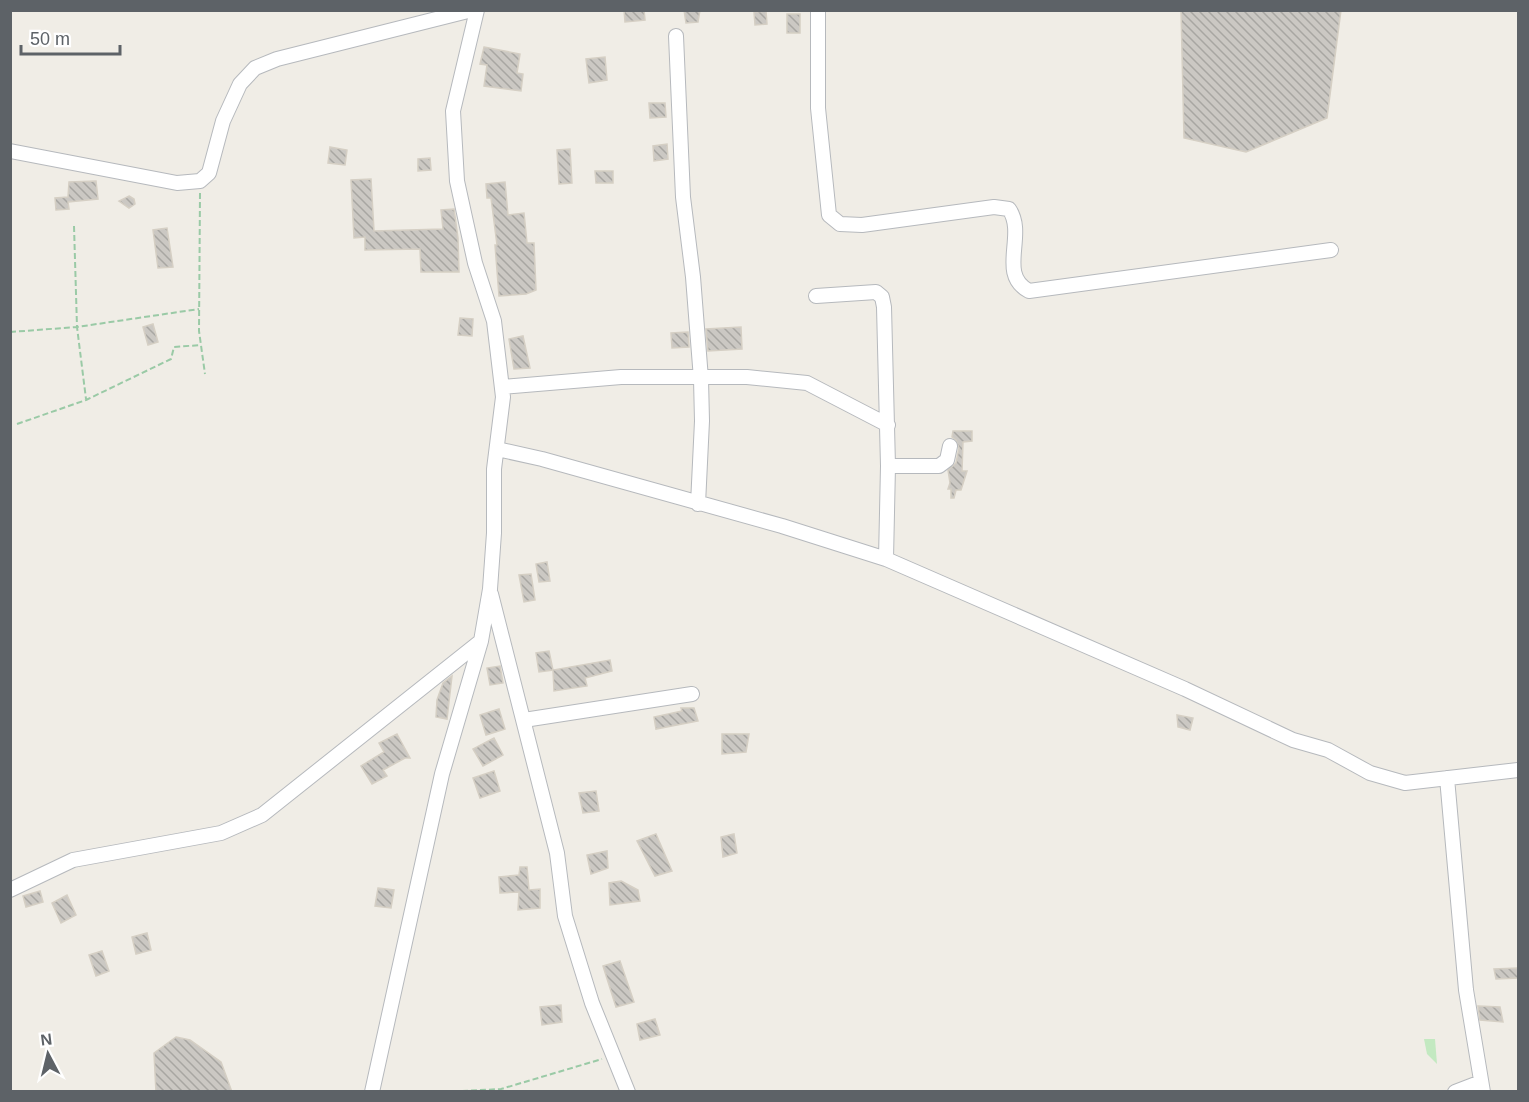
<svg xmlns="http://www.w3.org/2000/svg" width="1529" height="1102" font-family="Helvetica,sans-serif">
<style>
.grass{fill:#c3e9c1}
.building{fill:url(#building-back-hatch);stroke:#d5cfc4;stroke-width:1.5}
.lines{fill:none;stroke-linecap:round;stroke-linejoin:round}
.minor-casing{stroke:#b6b9bd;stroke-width:16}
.path{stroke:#9acaa6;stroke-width:2;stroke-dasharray:6 3;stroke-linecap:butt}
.minor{stroke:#fff;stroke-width:14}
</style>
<defs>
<pattern id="building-back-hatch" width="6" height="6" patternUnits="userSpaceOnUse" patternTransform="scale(1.5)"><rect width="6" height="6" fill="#cbc8c3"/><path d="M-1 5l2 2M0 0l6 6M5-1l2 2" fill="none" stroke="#a8a6a2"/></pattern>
</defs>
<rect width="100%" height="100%" fill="#f0ede6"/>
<path class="grass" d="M1424 1039H1435L1437 1064 1427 1054Z"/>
<path class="building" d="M624 10H644L645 20 625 22Z
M684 10H700L698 22 686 23Z
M1181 10H1341L1327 118 1246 152 1184 138Z
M766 11 767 24 755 25 754 12Z
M787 14H800V33H787Z
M484 47 520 54 517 73 523 74 521 91 484 86 487 65 480 64Z
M605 57 607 80 589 83 586 59Z
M649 103H665L666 117 650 118Z
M667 144 668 159 654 161 653 146Z
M330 147 347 150 345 165 328 163Z
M570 149 572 183 559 184 557 150Z
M430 158 431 170 418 171V159Z
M595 171H613V183H596Z
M371 179 374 231 443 229 441 210 454 209 458 238 459 272H421L420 249 365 250V237L354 238 351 180Z
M96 181 98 199 68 202 69 209 56 210 55 198 68 197 69 182Z
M505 182 508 215 524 213 527 243H534L536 290 526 294 499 296 495 245H497L491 198H487L486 184Z
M129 196 134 199 135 204 129 208 119 201Z
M167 228 173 267 158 268 153 230Z
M460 318 473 319 472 336 458 335Z
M153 324 158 342 148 345 143 327Z
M741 327 742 349 708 351 706 329Z
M688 332 689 347 672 348 671 333Z
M523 336 530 368 514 369 509 339Z
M953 431H972V441L963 442 962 471H967L961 490H956L954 498H951V489H948L950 483 948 470 956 463 959 448 956 440 952 437Z
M547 562 550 581 539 582 536 564Z
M531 574 535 600 524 602 519 575Z
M549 651 553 670 539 672 536 653Z
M610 660 612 671 585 678 587 686 554 691 553 670Z
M500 666 503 683 490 685 487 668Z
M452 676 447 719 436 717 437 700 443 683Z
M681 708H694L698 721 656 729 654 717 682 711Z
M499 709 505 729 486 735 480 715Z
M1177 715 1193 718 1190 730 1178 727Z
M397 734 410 758H405L383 770 387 776 372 784 361 766 384 752 379 743Z
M722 734H749L746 752 722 754Z
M494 738 503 755 483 766 473 749Z
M494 771 500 791 480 798 473 778Z
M596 791 599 811 583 813 579 793Z
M656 834 672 871 655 876 637 841Z
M734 834 737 853 723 857 721 837Z
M607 851 608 868 591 874 587 855Z
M520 867H527L529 890 540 889V908L518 910 519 892 500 893 499 877 519 875Z
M621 881 638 890 640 901 610 905 609 883Z
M378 888 394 890 391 908 375 906Z
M40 891 43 902 26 907 23 896Z
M67 895 76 915 61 923 52 903Z
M147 933 151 950 136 954 132 937Z
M102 951 109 971 96 976 89 955Z
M620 961 634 1002 616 1007 603 966Z
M1518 968V978L1496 979 1494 969Z
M561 1005 562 1022 542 1025 540 1007Z
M1478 1006 1500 1007 1503 1022 1480 1020Z
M655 1019 660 1035 640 1040 637 1024Z
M176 1037 190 1040 221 1062 232 1092H156L154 1053Z"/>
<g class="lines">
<g class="minor-casing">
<path id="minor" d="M818 10V108L829 215 840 224 862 225 994 207 1009 209C1027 235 997 274 1029 291L1331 250
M676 36 683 197 693 277 701 379 702 421 698 504
M10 151 177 183 200 181 209 173 223 121 240 84 255 68 277 59 472 10
M816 296 876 292 882 297 884 307 888 466 886 559
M502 387 621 377H747L807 383 888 425
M497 449 542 459 782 526 886 559 1185 689 1293 740 1328 750 1370 773 1405 783 1518 770
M888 466H939L947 460 950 446
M491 594 557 853 565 916 592 1003 628 1092
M524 720 692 694
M1447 778 1466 990 1483 1092
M10 890 73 860 221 833 262 815 481 641
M372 1092 442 774 481 641 490 589 494 533V469L503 397 494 321 475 263 457 181 453 111 477 10
M1455 1092 1481 1082"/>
</g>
<path class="path" d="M200 193 199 331 205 374
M74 226 77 327 86 399
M10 332 77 327 199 309
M17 424 86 400 171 359 174 347 201 345
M444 1092 501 1089 602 1059"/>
<use href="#minor" class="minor"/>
</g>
<rect width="1529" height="1102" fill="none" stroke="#5d6267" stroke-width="24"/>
<g transform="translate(48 1054) rotate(353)" stroke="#ffffff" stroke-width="4.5" paint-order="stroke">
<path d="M0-4.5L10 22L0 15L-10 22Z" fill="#5d6267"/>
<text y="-9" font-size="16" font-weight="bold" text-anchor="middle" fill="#5d6267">N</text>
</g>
<path d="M21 45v9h99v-9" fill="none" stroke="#5d6267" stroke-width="3"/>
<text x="30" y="45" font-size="18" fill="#5d6267" stroke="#ffffff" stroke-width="4.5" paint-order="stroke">50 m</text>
</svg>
